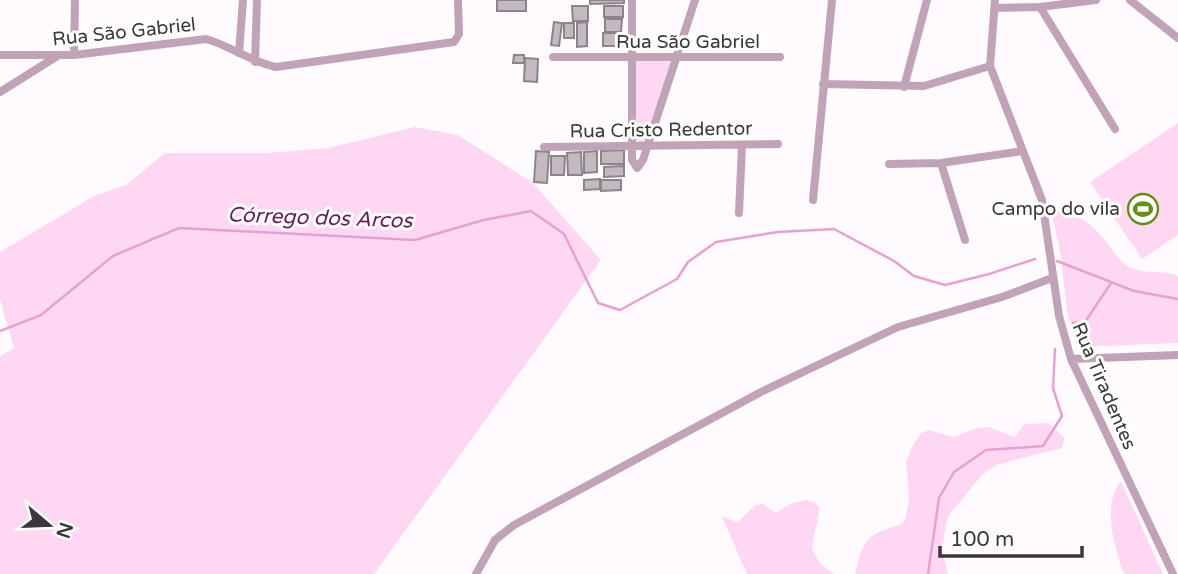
<svg xmlns="http://www.w3.org/2000/svg" width="1178" height="574" font-family="'Varela Round',sans-serif">
<style>
.green{fill:#fed8f2}
.lines{fill:none;stroke-linecap:round;stroke-linejoin:round}
.stream{stroke:#e5a2d1;stroke-width:2.5}
.building{fill:#c3b9c0;stroke:#8d848a;stroke-width:2}
.street{stroke:#c0a3b7;stroke-width:8}
.labels{text-anchor:middle;dominant-baseline:central;stroke-width:6;stroke-linejoin:round;paint-order:stroke}
.street-label{font-size:19px;fill:#3b373a;stroke:#fff}
.poi-label{font-size:19px;fill:#3b373a;stroke:#fff;text-anchor:end}
.water-label{font-size:21px;font-style:italic;fill:#691d58;stroke:#fff}
</style>
<rect width="100%" height="100%" fill="#fefafd"/>
<path class="green" d="M636 61H671L645 143 635 141Z
M1178 123V235L1142 259 1090 182Z
M415 127 458 135 533 183 601 260 374 574H0V356L14 348 0 300V252L94 196 126 185 165 153H267L328 148Z
M1062 210C1078 215 1092 224 1103 238 1111 247 1118 261 1129 267 1145 275 1162 269 1178 276V343L1079 347 1068 317 1061 258 1052 213Z
M1049 423 1065 439 1062 448 996 465 982 475 949 515 946 524 942 550 948 574H855C859 558 862 539 879 532 889 528 896 527 905 521L909 499 906 462 912 447 921 433 929 430 953 437 977 428 989 427 1015 437 1024 424Z
M1121 481 1163 574H1125L1122 569C1114 545 1102 503 1121 481Z
M806 500 813 502 820 507 812 548 820 563 834 574H747L722 517 738 522 755 505 763 504 776 513 790 504Z"/>
<g class="lines">
<path class="stream" d="M1057 261 1134 291 1178 299
M1073 323 1085 322 1111 283
M0 331 41 315 113 256 179 228 415 240 484 220 531 211 564 234 598 303 620 310 677 279 688 262 716 242 778 232 834 229 894 261 914 276 945 285 989 274 1035 259
M928 574 939 498 954 472 986 450 1043 446 1062 416 1053 388 1055 349"/>
</g>
<path class="building" d="M497 0H526V11H497Z
M590 0H624V3L590 4Z
M572 6H588V21H573Z
M604 6H623V17H604Z
M605 19H622L621 32H605Z
M554 22 562 23 559 46 551 45Z
M587 22V46L577 47V23Z
M564 23H574V38H564Z
M603 33H622V46H603Z
M514 55H524V63H513Z
M525 58 538 59 537 82 524 81Z
M624 150V164H601V151Z
M536 151 549 152 547 183 534 182Z
M597 151V172L584 173V152Z
M581 152 582 175H568L567 153Z
M551 156H565L564 175H551Z
M624 166V176L604 177V167Z
M600 179V189L584 190V180Z
M601 180H621V190L601 191Z"/>
<g class="lines">
<path class="street" d="M632 0V160L637 168 643 160 695 0
M995 0 990 66 1042 200 1059 316 1071 359 1173 574
M1130 0 1178 38
M1040 7 1115 129
M995 8 1040 7 1096 0
M239 53 243 0
M0 55H74L206 39C231 46 251 62 276 67L454 42 459 34 458 0
M74 55 75 0
M553 57H780
M255 62 257 0
M823 84 924 86 990 66
M904 87 927 0
M0 92 59 55
M544 147 778 144
M941 163 965 240
M889 164 941 163 1023 151
M813 200 832 0
M739 213 742 146
M1071 359 1178 355
M476 574 495 540 514 525 761 392 898 327 1002 297 1052 278"/>
</g>
<defs>
<g id="stadium-ring" transform="scale(1.575)"><circle r="9.5" fill="#fff" stroke="#658d1a" stroke-width="1.5"/><path d="M0-5a6.5 5 0 1 0 0 10a6.5 5 0 1 0 0-10ZM-3.5-1.8h7v3.6h-7Z" fill="#658d1a"/></g>
</defs>
<g fill-rule="evenodd">
<use href="#stadium-ring" x="1143" y="209"/>
</g>
<g class="labels">
<g class="street-label">
<text transform="translate(124 32) rotate(-6)">Rua São Gabriel</text>
<text x="688" y="42">Rua São Gabriel</text>
<text transform="translate(661 130) rotate(-1)">Rua Cristo Redentor</text>
<text transform="translate(1104 386) rotate(67)">Rua Tiradentes</text>
</g>
<g class="poi-label">
<text x="1120" y="209">Campo do vila</text>
</g>
<g class="water-label">
<text transform="translate(320 218) rotate(2)">Córrego dos Arcos</text>
</g>
</g>
<g transform="translate(49 525) rotate(109)" stroke="#ffffff" stroke-width="5" paint-order="stroke">
<path d="M0-5L12 26L0 18L-12 26Z" fill="#3b373a"/>
<text y="-10" font-size="19" font-weight="bold" text-anchor="middle" fill="#3b373a">N</text>
</g>
<path d="M940 546v10h142v-10" fill="none" stroke="#3b373a" stroke-width="3.5"/>
<text x="950" y="546" font-size="21" fill="#3b373a" stroke="#ffffff" stroke-width="5" paint-order="stroke">100 m</text>
</svg>
